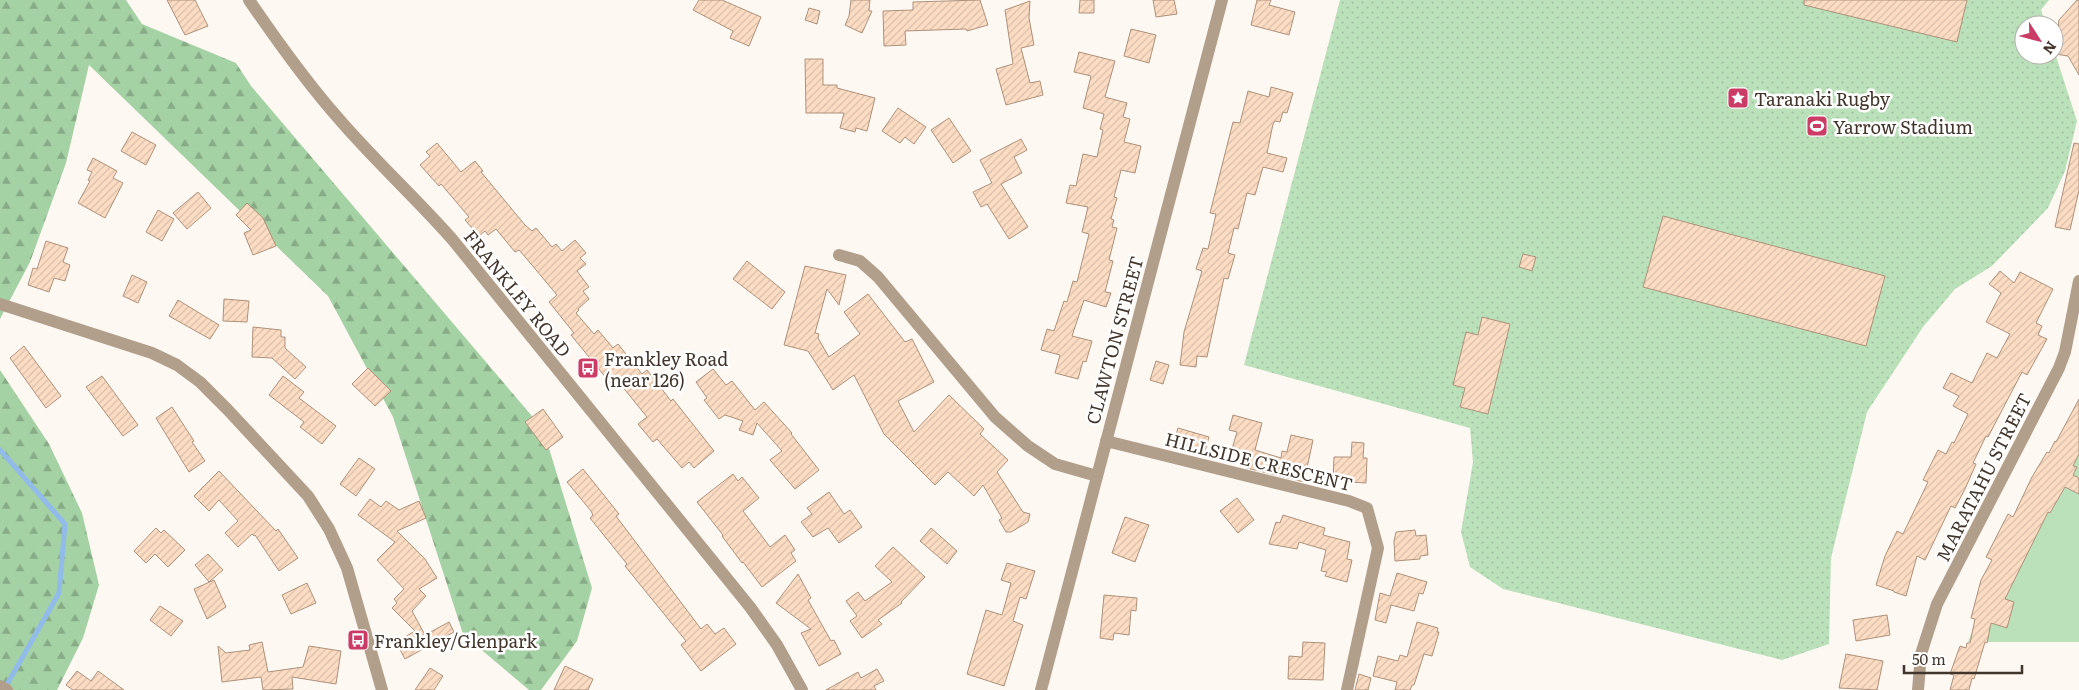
<svg xmlns="http://www.w3.org/2000/svg" width="2079" height="690" font-family="Literata,serif">
<style>
.grass{fill:#bbe1bb}
.forest{fill:url(#forest-firs)}
.park{fill:url(#park-dots)}
.lines{fill:none;stroke-linecap:round;stroke-linejoin:round}
.stream{stroke:#92bbea;stroke-width:5}
.building{fill:url(#building-hatch);stroke:#ae917a}
.minor{stroke:#b29f8b;stroke-width:12}
.tertiary{stroke:#b29f8b;stroke-width:12}
.labels{text-anchor:middle;dominant-baseline:central;stroke-width:5;stroke-linejoin:round;paint-order:stroke}
.poi-label{font-size:18px;fill:#42362c;stroke:#fff;text-anchor:start}
.street-label{font-size:18px;fill:#42362c;stroke:#fff}
</style>
<defs>
<pattern id="forest-firs" width="22" height="20" patternUnits="userSpaceOnUse" patternTransform="scale(1.25)"><rect width="22" height="20" fill="#a4d2a4"/><path d="M5 1l3.5 6h-7zM16 11l3.5 6h-7z" fill="#87ab86"/></pattern>
<pattern id="park-dots" width="8" height="8" patternUnits="userSpaceOnUse" patternTransform="scale(1.25)"><rect width="8" height="8" fill="#bbe1bb"/><path d="M2 2h.1M6 6h.1" fill="none" stroke="#a2c2a1" stroke-width="1.8" stroke-linecap="round"/></pattern>
<pattern id="building-hatch" width="6" height="6" patternUnits="userSpaceOnUse" patternTransform="scale(1.25)"><rect width="6" height="6" fill="#fcddc4"/><path d="M-1 1l2-2M0 6l6-6M5 7l2-2" fill="none" stroke="#d9bea9"/></pattern>
</defs>
<rect width="100%" height="100%" fill="#fef8f3"/>
<path class="grass" d="M2079 448V642H1968L1989 590Z"/>
<path class="forest" d="M0 0H126L142 24 236 63 251 86 543 429 592 588 577 641 541 690H529L463 634 393 417 328 296 89 65 66 163 30 262 0 319Z
M0 370 49 444 82 513 99 585 83 638 57 690H0Z"/>
<path class="park" d="M1340 0H2049L2041 10 2046 25H2024V55H2054V50L2077 121 2065 171 2048 208 1992 266 1955 289 1923 327 1867 412 1831 558 1829 644 1782 660 1503 589 1470 567 1461 532 1473 462 1470 428 1244 365Z"/>
<g class="lines">
<path class="stream" d="M0 450 65 524 59 593 5 688"/>
</g>
<path class="building" d="M167 0H195L208 26 185 35Z
M699 0H722L761 17 749 46 730 38 733 31 693 10Z
M851 0H870L869 11H872L862 33 845 25 849 16Z
M980 0 988 25 967 31 966 29 905 31 906 45 884 46 883 11 913 10V2Z
M1080 0H1094V13H1079Z
M1153 0H1174L1177 14 1156 17Z
M1257 0H1271L1269 5 1295 12 1289 35 1251 25Z
M1804 0H1967L1957 42 1804 5Z
M2077 0H2079V75L2068 56 2055 54 2059 20Z
M1030 1 1029 18 1034 45 1021 48 1030 83 1040 81 1043 95 1006 105 996 69 1013 64 1005 10Z
M809 8 820 11 817 24 805 20Z
M1131 29 1156 35 1149 63 1124 56Z
M1079 52 1115 61 1105 97 1127 103 1123 117 1130 119 1124 142 1141 146 1135 173 1121 170 1114 197 1117 198 1111 219 1114 220 1112 227 1117 228 1109 260 1113 261 1105 292 1111 293 1106 307 1084 300 1072 336 1092 341 1086 362 1083 361 1078 379 1055 373 1060 355 1041 350 1047 329 1054 331 1064 301 1067 302 1073 281 1077 282 1089 234 1082 232 1088 207 1066 203 1070 185 1076 186 1083 154 1097 157 1103 130 1100 129 1104 114 1083 108 1091 76 1074 72Z
M805 59H823V85H837V88L875 98 867 131 856 128 855 132 840 128 844 113H806Z
M1271 87 1293 93 1287 113 1283 112 1280 122 1275 121 1273 124 1267 153 1287 158 1283 172 1263 167 1255 195 1247 193 1238 229 1234 228 1228 253 1235 255 1228 279 1224 278 1207 357 1197 356 1196 367 1180 365 1184 332 1202 271 1196 269 1203 248 1208 249 1216 214 1210 213 1233 122 1240 123 1248 91 1269 97Z
M898 108 926 127 914 144 905 137 900 143 882 131Z
M949 118 971 151 953 163 931 130Z
M132 132 156 145 146 165 121 151Z
M1021 139 1027 150 1014 157 1022 173 1001 184 1028 227 1009 239 987 204 981 207 973 192 992 183 980 160Z
M437 143 461 172 475 161 483 171 481 172 525 225 532 231 536 228 552 247 556 244 562 251 575 240 586 253 580 258 586 264 577 271 589 287 583 291 589 299 578 309 579 310 576 313 594 334 598 330 613 348 618 344 642 374 647 370 671 401 673 399 714 451 694 468 689 462 682 468 657 439 653 442 638 424 647 417 617 380 611 384 571 335 574 333 549 302 557 295 526 258 519 250 515 252 496 229 488 235 485 231 479 236 465 220 469 217 441 184 439 186 420 165 430 156 426 152Z
M2074 143 2079 144V190L2070 230 2055 227Z
M93 158 117 171 113 178 123 183 105 218 78 203 90 181 88 180 92 172 87 170Z
M198 192 211 208 187 229 173 213Z
M247 203 263 218 276 246 253 255 244 233 251 230 236 215Z
M158 210 174 219 162 241 146 232Z
M1663 216 1885 276 1866 346 1643 287Z
M46 241 68 248 63 262 70 265 65 281 54 278 49 292 28 285 33 268 37 269Z
M1523 254 1536 257 1532 271 1519 267Z
M747 261 785 292 772 309 733 279Z
M805 266 846 275 839 305 827 289 815 333 819 334 818 338 829 357 860 334 844 312 868 294 905 342 912 339 934 382 898 401 914 432 949 395 984 429 980 434 1008 460 997 472 1023 512 1030 514 1028 522 1011 532H1006L999 520 1002 518 983 485 974 496 948 472 935 485 884 434 854 375 833 390 808 351 784 345Z
M2000 271 2014 283 2020 272 2053 289 2036 323 2042 326 2038 335 2047 339 2027 375 2022 372 1988 437 1986 436 1973 463 1976 464 1965 489 1955 508 1951 506 1925 560 1917 556 1906 596 1894 592V591L1876 585 1885 556 1897 531 1903 534 1928 482 1923 480 1938 450 1946 454 1952 442 1954 443 1968 414 1953 406 1959 396 1943 388 1951 373 1972 383 1987 353 1997 358 2010 334 1986 322 2001 293 1989 284Z
M132 275 147 282 138 303 123 296Z
M224 299 249 301 247 322 223 321Z
M178 300 219 325 210 339 169 316Z
M1482 317 1510 324 1488 414 1460 407 1465 388 1453 385 1466 332 1478 335Z
M253 327 281 330V337H285V348L306 367 295 379 272 358 252 357Z
M24 346 61 396 46 408 10 358Z
M1156 361 1169 365 1163 384 1150 380Z
M368 368 391 391 375 406 352 384Z
M713 369 726 385 732 381 755 410 764 402 792 433 791 434 819 470 795 489 770 460 782 451 757 423 753 435 739 430 743 421 725 415 719 419 704 400 707 398 696 382Z
M102 376 138 425 123 436 86 387Z
M283 376 304 392 299 398 336 426 322 444 300 427 304 422 269 395Z
M2079 399V454L2073 466 2077 467 2073 475 2079 478V494L2065 487 2050 513 2048 512 2005 599 2014 602 2007 628 1991 623 1987 643 1985 642 1974 679 1972 678 1969 690H1950L1954 675 1950 674 1960 646 1966 648 1967 643H1970L1975 619 1971 618 1981 580 1992 560 1986 557 2008 514 2013 517 2032 477 2047 452 2049 453 2055 441 2056 442Z
M172 407 194 441 192 442 205 461 189 472 156 418Z
M543 409 563 437 546 450 525 422Z
M1233 415 1262 423 1255 450 1281 458 1282 451 1287 452 1291 435 1313 440 1304 482 1247 468 1251 455 1232 449 1237 432 1229 430Z
M1178 428 1209 437 1205 451 1174 442Z
M1352 442 1364 443 1363 458H1367L1366 483 1333 481 1334 457H1351Z
M359 458 375 469 356 496 340 484Z
M583 469 619 514 616 516 701 629 707 624 715 634 724 628 736 644 701 671 681 645 686 641 625 566 627 564 590 518 593 515 591 511 567 482Z
M219 471 276 531 278 529 298 558 279 571 255 535 254 536 252 534 238 547 225 533 238 521 219 500 209 511 194 496Z
M733 474 738 481 742 477 759 498 743 511 770 547 785 535 795 550 791 553 796 561 762 587 743 562 742 563 722 536 723 535 697 502Z
M829 492 844 514 850 510 862 527 839 543 828 528 813 537 801 522 812 514 807 508Z
M1237 498 1254 520 1238 533 1220 511Z
M370 499 381 507 386 501 399 510 419 501 426 518 397 531 425 559 437 578 419 589 426 596 412 611 425 635 449 622 454 632 405 659 396 642 415 631 392 608 397 603 394 599 404 589 377 560 395 542 358 515Z
M1283 515 1325 528 1323 535 1350 542 1347 559 1352 560 1347 582 1325 576 1327 572 1321 571 1326 550 1299 542 1297 549 1269 544 1276 522 1280 523Z
M1125 517 1149 525 1135 562 1112 553Z
M156 528 161 533 164 530 185 550 168 567 155 554 146 563 134 551Z
M931 528 957 551 947 564 920 541Z
M1415 530 1416 536 1426 535 1428 555 1420 556V559L1395 561 1394 541 1396 532Z
M893 547 925 577 901 602 902 603 878 620 882 624 862 638 850 621 857 616 846 601 858 592 865 601 892 582 875 566Z
M208 554 223 570 209 582 195 565Z
M1007 563 1035 571 1026 599 1020 597 1013 621 1023 625 1004 686 967 674 986 610 1002 615 1011 583 1001 580Z
M1397 573 1427 582 1423 594 1419 593 1414 611 1391 605 1386 623 1375 620 1380 593 1390 596Z
M798 574 811 598 808 600 831 641 834 640 841 654 819 666 801 633 811 629 776 603Z
M214 580 226 607 207 619 194 589Z
M307 583 316 603 291 614 282 595Z
M1104 595 1137 598 1136 611 1131 610 1129 635 1114 633 1113 640 1100 638Z
M160 606 183 621 171 636 150 620Z
M1887 615 1890 635 1856 641 1853 620Z
M1417 622 1438 628 1437 632H1439L1432 656 1424 654 1414 685H1412L1410 690H1395L1397 682 1373 676 1378 656 1398 661 1400 655 1407 657Z
M262 642 268 672 303 667 309 646 341 651 336 684 292 677 293 689 263 690 261 677 222 682 218 646 226 653 250 650 249 645Z
M1303 642 1325 643 1323 680 1288 679 1289 656 1302 657Z
M1846 654 1883 661 1877 690 1839 688Z
M565 666 593 679 588 690H554Z
M430 668 443 676 434 690H415Z
M877 669 884 681 874 686 876 690H826L858 672 861 678Z
M77 671 91 681 98 671 124 690H73L66 685Z
M1359 674 1371 678 1368 690H1355Z"/>
<g class="lines">
<path class="minor" d="M839 255 860 261 878 277 995 417 1028 446 1055 464 1097 476
M0 304 152 353 177 365 200 382 227 409 308 496 329 529 347 568 382 690
M1106 441 1349 501 1367 508 1378 548 1347 690
M0 686 7 690
M1041 690 1222 0
M1918 690 1921 654 1937 604 2059 368 2065 352 2079 281"/>
<path class="tertiary" d="M249 0C277 41 306 82 339 119 375 161 416 198 452 239L750 607 777 645 802 690"/>
</g>
<defs>
<g id="sight-square" transform="scale(1.125)"><rect x="-9" y="-9" width="18" height="18" rx="4" fill="#ca3c66" stroke="#fff"/><path d="M0-6L1.8-2.2L6-1.7L2.9 1.2L3.7 5.4L0 3.3L-3.7 5.4L-2.9 1.2L-6-1.7L-1.8-2.2Z" fill="#fff"/></g>
<g id="stadium-square" transform="scale(1.125)"><rect x="-9" y="-9" width="18" height="18" rx="4" fill="#ca3c66" stroke="#fff"/><path d="M0-5a6.5 5 0 1 0 0 10a6.5 5 0 1 0 0-10ZM-3.5-1.8h7v3.6h-7Z" fill="#fff"/></g>
<g id="bus-square" transform="scale(1.125)"><rect x="-9" y="-9" width="18" height="18" rx="4" fill="#ca3c66" stroke="#fff"/><path d="M-5-6H5V4H4V6H2V4H-2V6H-4V4H-5ZM-3.5-4V0h7V-4ZM-3.5 1.2v1.5H-2V1.2ZM2 1.2v1.5H3.5V1.2Z" fill="#fff"/></g>
</defs>
<g fill-rule="evenodd">
<use href="#sight-square" x="1738" y="98"/>
<use href="#stadium-square" x="1817" y="126"/>
<use href="#bus-square" x="588" y="368"/>
<use href="#bus-square" x="358" y="640"/>
</g>
<g class="labels">
<g class="poi-label">
<text x="1754" y="98">Taranaki Rugby</text>
<text x="1833" y="126">Yarrow Stadium</text>
<text x="604" y="358">Frankley Road<tspan x="604" dy="21">(near 126)</tspan></text>
<text x="374" y="640">Frankley/Glenpark</text>
</g>
<g class="street-label">
<text transform="translate(518 293) rotate(51)">FRANKLEY ROAD</text>
<text transform="translate(1114 340) rotate(-75)">CLAWTON STREET</text>
<text transform="translate(1259 461) rotate(14)">HILLSIDE CRESCENT</text>
<text transform="translate(1983 477) rotate(-63)">MARATAHU STREET</text>
</g>
</g>
<g transform="translate(2039 40) rotate(126)"><circle r="24" fill="#ffffff" stroke="#b3afab"/>
<path d="M0-4L9 19L0 12L-9 19Z" fill="#ca3c66"/>
<text y="-8" font-size="14" font-weight="bold" text-anchor="middle" fill="#42362c">N</text>
</g>
<path d="M1904 665v8h118v-8" fill="none" stroke="#42362c" stroke-width="2.5"/>
<text x="1912" y="665" font-size="15" fill="#42362c" stroke="#ffffff" stroke-width="4" paint-order="stroke">50 m</text>
</svg>
